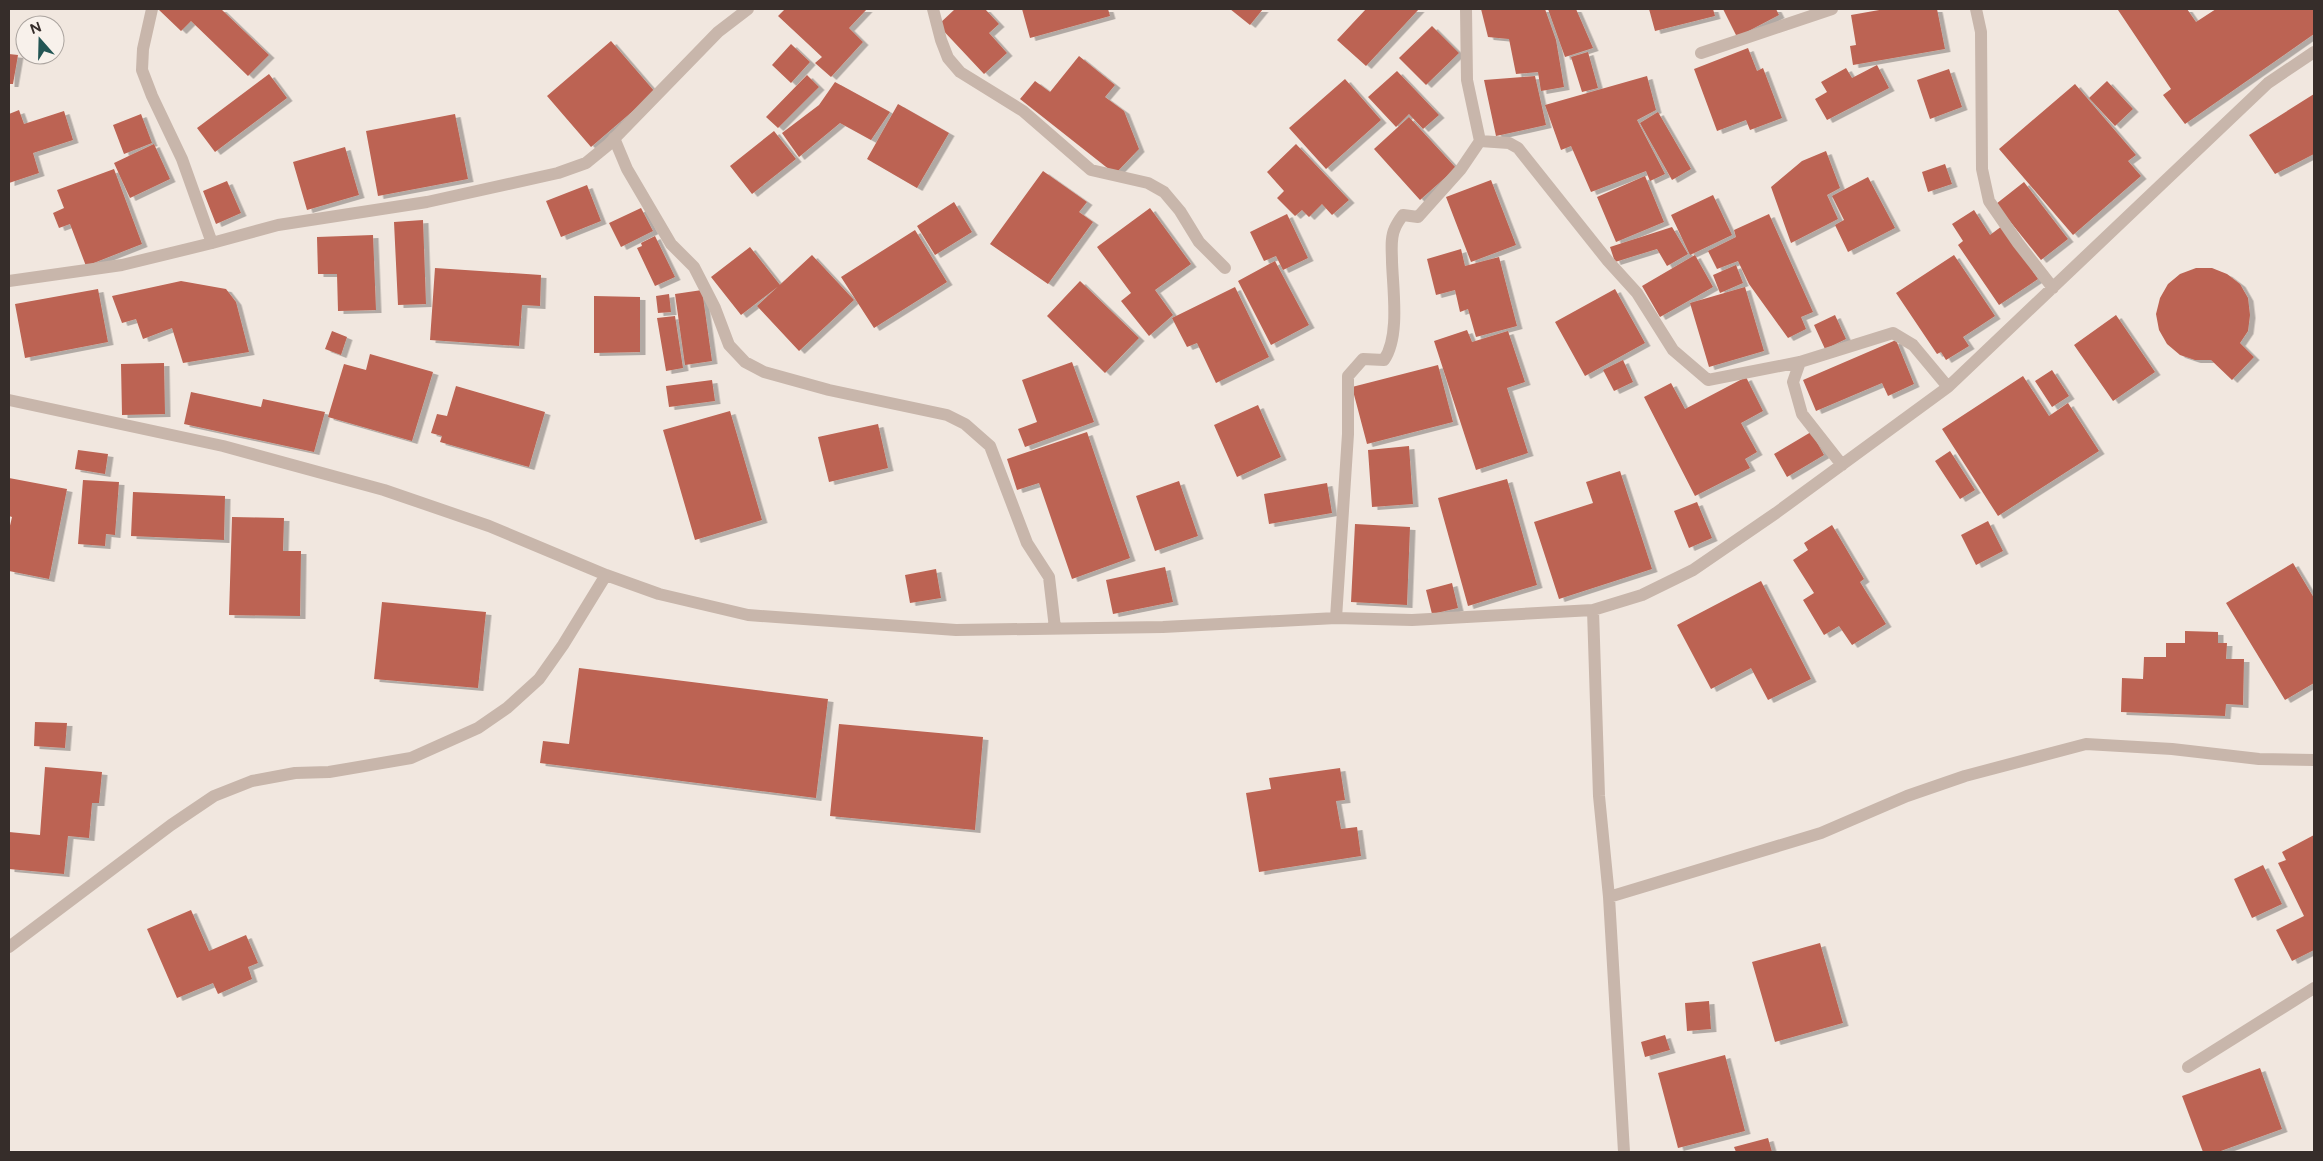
<svg xmlns="http://www.w3.org/2000/svg" width="2323" height="1161" font-family="Figtree,sans-serif">
<style>
.building{fill:#bc6352;filter:url(#shadow)}
.lines{fill:none;stroke-linecap:round;stroke-linejoin:round}
.minor{stroke:#c8b6ab;stroke-width:12}
</style>
<defs>
<filter id="shadow"><feDropShadow dx="5.5" dy="3" stdDeviation="0" flood-color="#0004"/></filter>
</defs>
<rect width="100%" height="100%" fill="#f1e7df"/>
<path class="building" d="M158 9H221L269 55 248 76 191 21 181 31Z
M785 9H867L849 28 863 42 831 77 815 63 822 57 778 16Z
M955 9H985L999 24 989 33 1007 53 984 74 938 25Z
M1022 9H1108L1110 16 1030 38Z
M1230 9H1263L1250 25Z
M1366 9H1419L1366 66 1337 40Z
M1481 9H1545L1556 40 1564 87 1541 91 1538 72 1516 74 1509 39 1488 37Z
M1548 9H1576L1593 48 1565 57Z
M1649 9H1713L1715 16 1655 31Z
M1723 9H1776L1779 15 1737 37Z
M1885 9H1937L1945 49 1853 65 1850 46 1856 45 1851 15Z
M2121 9H2187L2196 22 2216 9H2314V34L2185 124 2163 95 2171 89 2118 10Z
M1432 26 1459 53 1426 85 1399 58Z
M611 41 655 92 591 147 547 96Z
M791 44 810 62 791 83 772 65Z
M1748 48 1757 71 1763 68 1782 118 1750 130 1746 120 1717 131 1694 69Z
M1588 52 1598 88 1582 92 1571 57Z
M9 54 18 55 13 84H9Z
M1079 56 1115 85 1105 97 1124 111 1139 149 1115 174 1020 99 1035 81 1050 92Z
M1877 65 1889 88 1827 120 1815 99 1827 92 1821 82 1846 68 1852 78Z
M1949 69 1962 107 1930 119 1917 80Z
M1397 71 1439 115 1423 129 1409 114 1396 127 1368 97Z
M269 74 287 98 215 152 197 128Z
M807 75 819 87 778 128 766 117Z
M1535 76 1546 125 1496 136 1484 80Z
M1647 76 1656 110 1637 120 1665 174 1650 181 1646 171 1591 192 1571 146 1561 150 1545 105Z
M1345 79 1381 120 1326 169 1289 128Z
M2107 81 2133 109 2115 126 2089 98Z
M835 82 890 112 871 140 840 123 799 157 782 133 819 105Z
M2075 84 2136 155 2128 161 2141 176 2073 235 1999 149Z
M2314 94V154L2275 174 2249 135Z
M898 104 949 133 917 188 867 159Z
M19 110 24 124 64 111 73 140 33 153 39 173 9 183V114Z
M1658 112 1691 169 1672 180 1640 123Z
M141 114 152 143 124 154 113 125Z
M455 114 468 179 378 196 366 131Z
M1409 117 1456 168 1420 200 1374 149Z
M774 131 796 159 752 194 730 166Z
M154 144 170 179 130 198 114 163Z
M1296 144 1349 200 1332 215 1322 204 1309 217 1302 210 1295 216 1277 198 1284 191 1267 172Z
M345 147 359 195 307 210 293 162Z
M1826 151 1840 188 1827 195 1838 219 1791 243 1771 187 1802 161Z
M1945 164 1952 184 1928 192 1922 172Z
M114 169 142 244 86 266 70 224 59 228 53 213 64 208 57 190Z
M1043 171 1087 202 1079 212 1093 222 1048 284 990 244Z
M1645 176 1664 222 1616 242 1597 197Z
M1868 177 1895 228 1848 252 1835 225 1844 220 1832 196Z
M1491 180 1516 245 1471 262 1446 197Z
M227 181 241 213 216 224 203 191Z
M2024 182 2068 239 2041 260 1996 204Z
M587 185 601 221 561 237 546 201Z
M1713 195 1732 235 1690 255 1671 215Z
M954 202 972 232 935 255 917 226Z
M641 208 653 231 621 247 609 223Z
M1150 208 1191 264 1155 290 1173 315 1149 336 1121 301 1131 293 1097 247Z
M1974 210 1990 235 2002 226 2038 279 1999 305 1958 245 1963 241 1952 224Z
M1287 214 1308 258 1283 270 1276 256 1264 261 1250 232Z
M1769 214 1813 312 1801 317 1806 329 1788 338 1749 284 1738 261 1717 269 1708 251 1736 237 1734 230Z
M423 220 426 304 398 305 394 222Z
M1672 227 1688 254 1667 266 1657 249 1615 262 1610 247Z
M915 230 947 282 874 328 841 277Z
M373 235 376 310 338 311 337 274H318L317 237Z
M655 236 675 277 655 286 637 248 642 246 641 243Z
M750 247 780 285 741 315 711 277Z
M1461 249 1465 266 1499 257 1517 326 1476 337 1468 309 1460 312 1455 290 1436 295 1427 259Z
M812 255 854 300 799 351 757 306Z
M1695 255 1713 287 1660 317 1642 286Z
M1954 255 1995 316 1963 337 1969 346 1946 360 1941 352 1937 354 1896 293Z
M1275 261 1309 325 1271 345 1238 281Z
M1736 265 1743 283 1720 293 1713 275Z
M435 268 541 275 540 306 522 305 519 346 430 340Z
M2196 268H2212L2227 274 2240 284 2248 298 2250 315 2248 331 2240 343 2254 357 2232 380 2211 360H2195L2180 355 2167 344 2159 330 2156 314 2160 298 2168 284 2180 274Z
M181 281 226 289 236 302 249 352 183 363 172 328 143 339 136 319 122 323 112 296Z
M1080 281 1139 338 1105 373 1047 316Z
M1235 287 1269 357 1216 383 1197 343 1187 347 1172 318Z
M1745 287 1764 351 1709 367 1690 303Z
M98 289 108 342 25 358 15 304Z
M1615 289 1645 343 1585 376 1555 322Z
M702 290 712 361 685 365 675 294Z
M669 294 671 312 658 313 656 296Z
M594 296 640 297V352L594 353Z
M1835 315 1846 339 1825 349 1814 325Z
M2116 315 2155 372 2113 401 2074 345Z
M675 316 683 368 666 371 657 318Z
M1467 330 1472 342 1508 331 1525 382 1507 388 1528 453 1476 470 1434 341Z
M332 331 347 337 341 355 325 349Z
M1896 340 1914 384 1888 396 1882 383 1816 411 1803 380Z
M370 354 433 372 412 441 328 417 344 364 366 370Z
M1623 360 1633 382 1614 391 1603 370Z
M1072 362 1094 422 1025 447 1018 429 1037 422 1022 380Z
M164 363 165 414 122 415 121 364Z
M1438 365 1453 422 1367 444 1352 387Z
M2052 370 2069 396 2052 407 2035 381Z
M2023 376 2049 416 2068 403 2099 451 1998 516 1942 429Z
M1746 377 1763 411 1741 423 1757 452 1745 459 1750 468 1695 496 1644 397 1671 383 1685 409Z
M712 380 715 401 669 407 666 386Z
M456 386 545 412 529 467 440 442 442 436 431 433 437 414 447 416Z
M191 392 261 407 263 399 325 412 314 452 184 424Z
M1258 405 1281 457 1237 477 1214 425Z
M730 411 762 520 695 540 663 430Z
M878 424 888 468 829 482 818 437Z
M1087 432 1130 558 1072 579 1039 483 1017 490 1007 459Z
M1811 432 1824 455 1787 477 1774 454Z
M1409 446 1413 504 1372 507 1368 450Z
M78 450 108 454 105 474 75 469Z
M1950 451 1975 490 1960 499 1935 461Z
M1620 471 1652 569 1559 599 1534 522 1593 503 1586 482Z
M9 478 67 489 49 579 9 571V530L12 517 9 516Z
M1507 479 1537 585 1468 606 1438 498Z
M83 480 119 482 115 535 106 534 105 546 78 544Z
M1179 481 1198 536 1155 551 1136 496Z
M1327 483 1332 513 1269 524 1264 494Z
M133 492 225 496 224 540 131 536Z
M1697 502 1712 538 1689 548 1674 511Z
M232 517 284 518 283 551H301L300 616 229 615Z
M1988 521 2003 551 1976 565 1961 535Z
M1355 524 1410 527 1407 605 1351 602Z
M1832 525 1864 579 1860 582 1886 624 1852 645 1839 626 1824 635 1803 600 1814 593 1793 560 1808 550 1804 543Z
M2293 563 2314 598V683L2285 700 2226 603Z
M1165 567 1173 602 1113 614 1106 580Z
M936 569 941 598 910 603 905 575Z
M1761 581 1811 679 1768 700 1751 668 1711 689 1677 625Z
M1452 583 1458 608 1432 614 1426 590Z
M382 602 486 612 478 688 374 679Z
M2185 631 2218 632V643H2227L2226 659H2244L2243 705 2226 704 2225 716 2121 712 2122 678 2143 679 2144 657H2166V643H2185Z
M579 668 828 699 816 798 540 763 543 741 569 744Z
M35 722 67 723 65 748 34 746Z
M839 724 983 737 975 830 830 816Z
M45 767 102 772 99 803H92L89 838 68 836 64 874 9 869V832L40 835Z
M1340 768 1345 800 1336 801 1341 829 1357 827 1361 856 1259 872 1246 793 1271 789 1269 778Z
M2314 835V950L2292 961 2276 930 2304 916 2278 863 2286 860 2282 852Z
M2263 865 2282 904 2252 918 2234 879Z
M191 910 209 951 246 935 258 963 248 967 252 979 218 994 213 983 177 998 147 929Z
M1820 943 1843 1023 1775 1042 1752 962Z
M1709 1001 1711 1029 1687 1031 1685 1003Z
M1665 1035 1670 1050 1645 1057 1641 1042Z
M1725 1055 1745 1131 1678 1148 1658 1073Z
M2260 1068 2282 1129 2218 1152H2203L2182 1096Z
M1768 1138 1772 1152H1736L1734 1147Z"/>
<g class="lines">
<path class="minor" d="M152 9 143 49 142 70 152 96 182 159 212 243
M933 9 941 40 948 58 960 72 1023 111 1091 170 1148 183 1164 192 1180 211 1199 242 1225 268
M1976 9 1981 32 1982 169 1989 201 2018 243 2053 288
M1701 53 1832 9
M614 138 627 169 671 244 694 267 715 308 729 345 745 362 764 372 829 390 947 415 965 424 990 446 1027 543 1049 577 1055 628
M1480 141 1509 143 1518 148 1608 261 1637 293 1673 350 1708 380 1800 362 1893 333 1913 345 1948 387
M9 281 122 265 212 243 278 225 427 202 558 173 586 163 608 145 718 32 748 9
M1800 362 1793 382 1802 414 1842 465
M9 400 223 446 384 490 489 526 606 575 659 594 748 615 956 630 1163 627 1336 618 1412 620 1593 610 1642 595 1693 570 1776 513 1948 387 2268 83 2314 52
M1593 610 1599 796 1609 897 1624 1152
M1336 618 1348 434V376L1363 359 1384 360C1400 337 1393 290 1392 262 1392 251 1390 238 1395 228 1397 223 1400 219 1403 215L1418 217 1461 169 1480 141 1467 80 1466 9
M1609 897 1821 833 1907 796 1965 776 2086 744 2172 749 2259 759 2314 760
M9 947 171 825 214 796 252 781 295 773 329 772 411 758 478 728 507 708 539 679 563 645 606 575
M2188 1067 2314 988"/>
</g>
<rect width="2323" height="1161" fill="none" stroke="#362d2a" stroke-width="20"/>
<g transform="translate(40 40) rotate(340)"><circle r="24" fill="#f8f1eb" stroke="#aaa39e"/>
<path d="M0-4L9 19L0 12L-9 19Z" fill="#235554"/>
<text y="-8" font-size="14" font-weight="bold" text-anchor="middle" fill="#362d2a">N</text>
</g>
</svg>
